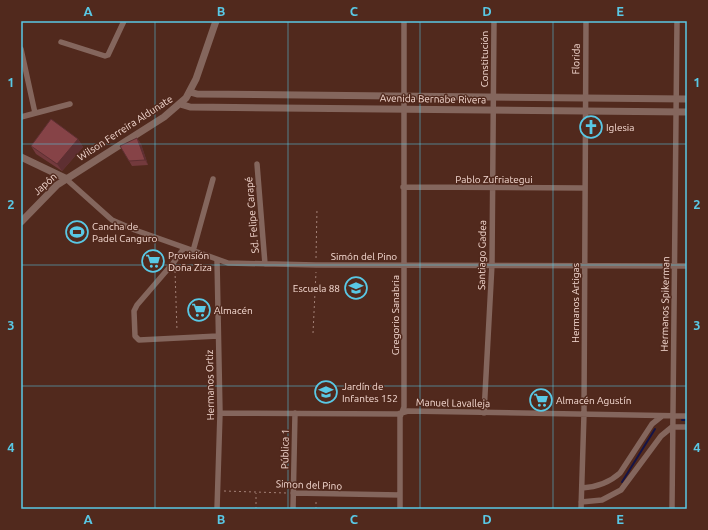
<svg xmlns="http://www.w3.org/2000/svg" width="708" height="530" font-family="Ubuntu,sans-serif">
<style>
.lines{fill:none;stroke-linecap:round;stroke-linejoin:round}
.stream{stroke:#151447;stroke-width:2}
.path{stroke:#a38177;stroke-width:1;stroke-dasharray:2 3;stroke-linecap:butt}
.minor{stroke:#84665d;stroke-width:5.5}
.tertiary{stroke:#84665d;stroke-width:7}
.wall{fill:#733a3d}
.shaded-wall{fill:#5e2f32}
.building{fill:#864347;stroke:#5e2f32}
.grid{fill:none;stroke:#59c8e5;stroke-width:1;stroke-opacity:0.55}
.labels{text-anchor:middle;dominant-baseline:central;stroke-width:3;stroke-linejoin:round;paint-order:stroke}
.street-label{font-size:10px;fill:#f7dcd4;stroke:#51291d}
.poi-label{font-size:10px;fill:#f7dcd4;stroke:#51291d;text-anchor:start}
.neatline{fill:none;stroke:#59c8e5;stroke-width:1.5}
.grid-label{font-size:13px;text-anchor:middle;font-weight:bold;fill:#59c8e5}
</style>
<rect width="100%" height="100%" fill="#51291d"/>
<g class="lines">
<path class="stream" d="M682 420H687
M622 482 655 429"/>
<path class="path" d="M316 258 317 208
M175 271 177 331
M313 333 316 272
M224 491 286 493
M256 509V493
M316 509V500"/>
<path class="minor" d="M61 42 105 56 108 55 124 21
M21 49 35 113
M21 117 70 104
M257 164 265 264
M65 178 112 220 135 230 228 263 316 265 687 266
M403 187 584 188
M184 248 174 262 137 305 134 311 135 336 139 340 218 336
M193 251 213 179
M220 413 398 414 408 411 687 416
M484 413 492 264 494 21
M582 488C597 487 609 483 620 473L652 424 662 416
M293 493 400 495
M581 502 602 500 621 490 661 436 672 427H687
M217 509 220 413 217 260
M293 509 295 413
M400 509V417L404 407V21
M581 509 584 414 586 21
M672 509 677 21"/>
<path class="tertiary" d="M190 92 197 94 687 99
M180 104 190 107 687 112
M21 157 65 178
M21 222 57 185 164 117 186 98 196 79 216 21"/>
</g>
<path class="wall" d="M137 138 141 144 148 165 132 166 129 161Z
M78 139 83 147 62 171 36 154 31 146Z"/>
<path class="shaded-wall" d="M137 138 141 144 148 165 145 160Z
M78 139 83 147 62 171 57 164Z"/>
<path class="building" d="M51 119 78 139 57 164 31 146Z
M137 138 145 160 129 161 120 146Z"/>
<path class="grid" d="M155 21V509M288 21V509M420 21V509M553 21V509M21 144H687M21 265H687M21 386H687"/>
<defs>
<g id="church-ring" transform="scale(1.15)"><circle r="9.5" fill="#51291d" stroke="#59c8e5" stroke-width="1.5"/><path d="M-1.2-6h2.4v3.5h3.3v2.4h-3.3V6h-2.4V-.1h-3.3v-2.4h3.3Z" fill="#59c8e5"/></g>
<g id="stadium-ring" transform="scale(1.15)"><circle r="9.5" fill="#51291d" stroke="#59c8e5" stroke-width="1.5"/><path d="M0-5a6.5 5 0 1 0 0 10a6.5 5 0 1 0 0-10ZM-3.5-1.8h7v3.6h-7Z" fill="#59c8e5"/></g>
<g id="supermarket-ring" transform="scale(1.15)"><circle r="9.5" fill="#51291d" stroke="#59c8e5" stroke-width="1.5"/><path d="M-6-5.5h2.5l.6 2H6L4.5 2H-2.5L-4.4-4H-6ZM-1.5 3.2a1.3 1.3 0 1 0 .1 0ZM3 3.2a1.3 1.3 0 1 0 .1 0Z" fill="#59c8e5"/></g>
<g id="school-ring" transform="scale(1.15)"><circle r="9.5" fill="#51291d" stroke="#59c8e5" stroke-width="1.5"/><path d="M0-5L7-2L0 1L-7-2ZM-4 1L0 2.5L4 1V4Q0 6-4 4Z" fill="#59c8e5"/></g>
</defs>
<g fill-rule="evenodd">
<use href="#church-ring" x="591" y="127"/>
<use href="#stadium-ring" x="77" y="232"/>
<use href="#supermarket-ring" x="153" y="261"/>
<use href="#school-ring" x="356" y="288"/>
<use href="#supermarket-ring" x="199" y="310"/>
<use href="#school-ring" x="326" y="392"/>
<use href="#supermarket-ring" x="541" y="400"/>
</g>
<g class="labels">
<g class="street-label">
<text transform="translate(484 59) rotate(-90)">Constitución</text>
<text transform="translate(576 59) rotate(-89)">Florida</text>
<text transform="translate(433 99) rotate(1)">Avenida Bernabe Rivera</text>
<text transform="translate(125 128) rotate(-33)">Wilson Ferreira Aldunate</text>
<text x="494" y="179">Pablo Zufriategui</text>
<text transform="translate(45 184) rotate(-42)">Japón</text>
<text transform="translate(252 215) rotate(-95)">Sd. Felipe Carapé</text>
<text transform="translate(482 255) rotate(-89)">Santiago Gadea</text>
<text x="364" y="256">Simón del Pino</text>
<text transform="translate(575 303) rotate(-90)">Hermanos Artigas</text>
<text transform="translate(665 304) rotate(-89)">Hermanos Spikerman</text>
<text transform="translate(395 315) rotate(-90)">Gregorio Sanabria</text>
<text transform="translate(210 385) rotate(-91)">Hermanos Ortiz</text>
<text transform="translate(453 403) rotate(1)">Manuel Lavalleja</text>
<text transform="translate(285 449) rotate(-89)">Pública 1</text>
<text transform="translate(309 485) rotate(2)">Simon del Pino</text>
</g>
<g class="poi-label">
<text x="606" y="127">Iglesia</text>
<text x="92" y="226">Cancha de<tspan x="92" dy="12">Padel Canguro</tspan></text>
<text x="168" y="255">Provisión<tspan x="168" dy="12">Doña Ziza</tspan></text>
<text x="340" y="288" text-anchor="end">Escuela 88</text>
<text x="214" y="310">Almacén</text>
<text x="342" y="386">Jardín de<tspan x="342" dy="12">Infantes 152</tspan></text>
<text x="556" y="400">Almacén Agustín</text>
</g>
</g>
<rect width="708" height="530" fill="none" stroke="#51291d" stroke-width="44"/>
<rect x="22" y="22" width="664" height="486" class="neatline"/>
<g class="grid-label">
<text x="88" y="16">A</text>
<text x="221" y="16">B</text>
<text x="354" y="16">C</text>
<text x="487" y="16">D</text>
<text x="620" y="16">E</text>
<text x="11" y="87">1</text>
<text x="697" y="87">1</text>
<text x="11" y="209">2</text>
<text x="697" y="209">2</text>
<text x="11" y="330">3</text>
<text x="697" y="330">3</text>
<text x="11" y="452">4</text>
<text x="697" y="452">4</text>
<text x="88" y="524">A</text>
<text x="221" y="524">B</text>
<text x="354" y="524">C</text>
<text x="487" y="524">D</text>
<text x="620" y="524">E</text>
</g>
</svg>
